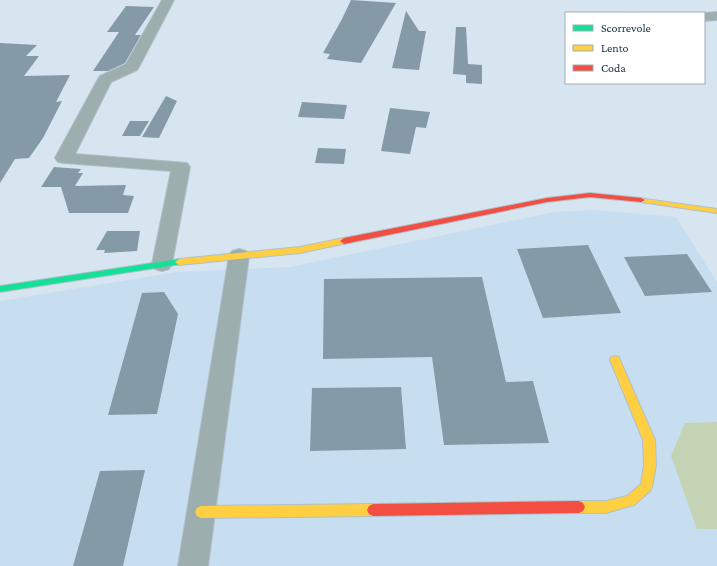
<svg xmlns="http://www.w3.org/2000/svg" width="717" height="566" font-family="'Crimson Pro',serif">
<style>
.built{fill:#c6def0}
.green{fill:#c5d3b5}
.building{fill:#849aa7}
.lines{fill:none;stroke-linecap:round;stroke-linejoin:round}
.street-casing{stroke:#b1c0cb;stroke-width:2}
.fast-casing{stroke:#b1c0cb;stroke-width:2}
.slow-casing{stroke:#b1c0cb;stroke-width:2}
.jam-casing{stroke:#b1c0cb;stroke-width:2}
.street{fill:#9daeaf;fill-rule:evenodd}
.fast{fill:#16e098;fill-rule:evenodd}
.slow{fill:#ffcf43;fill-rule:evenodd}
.jam{fill:#f24e42;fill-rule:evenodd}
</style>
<rect width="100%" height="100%" fill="#d6e5f0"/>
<path class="built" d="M593 210 676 217 717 282V566H0V301L176 272 290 267 555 212Z"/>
<path class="green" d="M717 422V529H697L671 456 685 423Z"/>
<path class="building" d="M351 0 396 3 361 63 327 59 330 54 323 53 342 19Z
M126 6 154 7 135 35H141L125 63 108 71H93L119 32H107Z
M406 11 419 31H426L419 70 392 68Z
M456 27H466L468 64 482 65V84L466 83V75L453 74Z
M0 43 37 45 26 56H39L24 76 70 75 56 102 62 101 43 138 29 158 15 159 0 183Z
M166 96 177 101 159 138 142 137Z
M302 102 347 105 344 119 298 117Z
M390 108 430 112 426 128 416 127 410 154 381 151Z
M130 121H149L140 136H122Z
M318 148 346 149 344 164 315 163Z
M54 167 81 169 78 173H83L75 186 126 185 123 195 134 196 128 213H69L61 187H41Z
M107 231H140L137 251 104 253 105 250H96Z
M588 245 621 313 543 318 517 249Z
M687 254 712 292 645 296 624 257Z
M482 277 506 382 533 381 549 443 444 445 432 357 323 359 324 279Z
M164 292 178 314 157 414 108 415 142 293Z
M401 387 406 449 310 451 312 388Z
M145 470 123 566H73L100 471Z"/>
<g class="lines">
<g class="street-casing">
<path id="street" d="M162 0H174L139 67 137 70 111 82 75 154 187 163 190 167 172 264 169 269 162 271 155 269 152 264 171 171 64 163 58 162 55 158 98 79 100 76 126 64Z
M717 12V20L704 21V13Z
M239 249 246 251 249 256 208 566H178L229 256 232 251Z"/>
</g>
<g class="fast-casing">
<path id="fast" d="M179 259 183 262 182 264 0 292V286Z"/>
</g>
<g class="slow-casing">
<path id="slow" d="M638 198 717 209V213L641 202 637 200Z
M344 238 347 239 348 241 347 243 300 253 179 265 175 262 179 259 300 247Z
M615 356 619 357 620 360 655 440 656 465 652 487 650 491 634 505 630 506 606 513H579L575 511 573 507 575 503 579 501H606L627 496 641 484 644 465 643 440 610 360 611 357Z
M373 504 377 506 379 510 377 514 373 516 201 518 197 516 195 512 197 508 201 506Z"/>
</g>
<g class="jam-casing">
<path id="jam" d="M590 193 641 198 645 200 641 202 590 197 547 202 344 244 340 241 344 238 547 198Z
M579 501 583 503 585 507 583 511 579 513 373 516 369 514 367 510 369 506 373 504Z"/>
</g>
<use href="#street" class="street"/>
<use href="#fast" class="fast"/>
<use href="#slow" class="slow"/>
<use href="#jam" class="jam"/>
</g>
<rect x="565" y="12" width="140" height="72" fill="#ffffff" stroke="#a1adb4"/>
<rect x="573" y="25" width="20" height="6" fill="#16e098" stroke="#a1adb4"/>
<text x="601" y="32" font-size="12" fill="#133244">Scorrevole</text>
<rect x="573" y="45" width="20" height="6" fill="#ffcf43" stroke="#a1adb4"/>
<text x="601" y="52" font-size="12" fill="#133244">Lento</text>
<rect x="573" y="65" width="20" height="6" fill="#f24e42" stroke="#a1adb4"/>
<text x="601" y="72" font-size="12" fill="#133244">Coda</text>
</svg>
